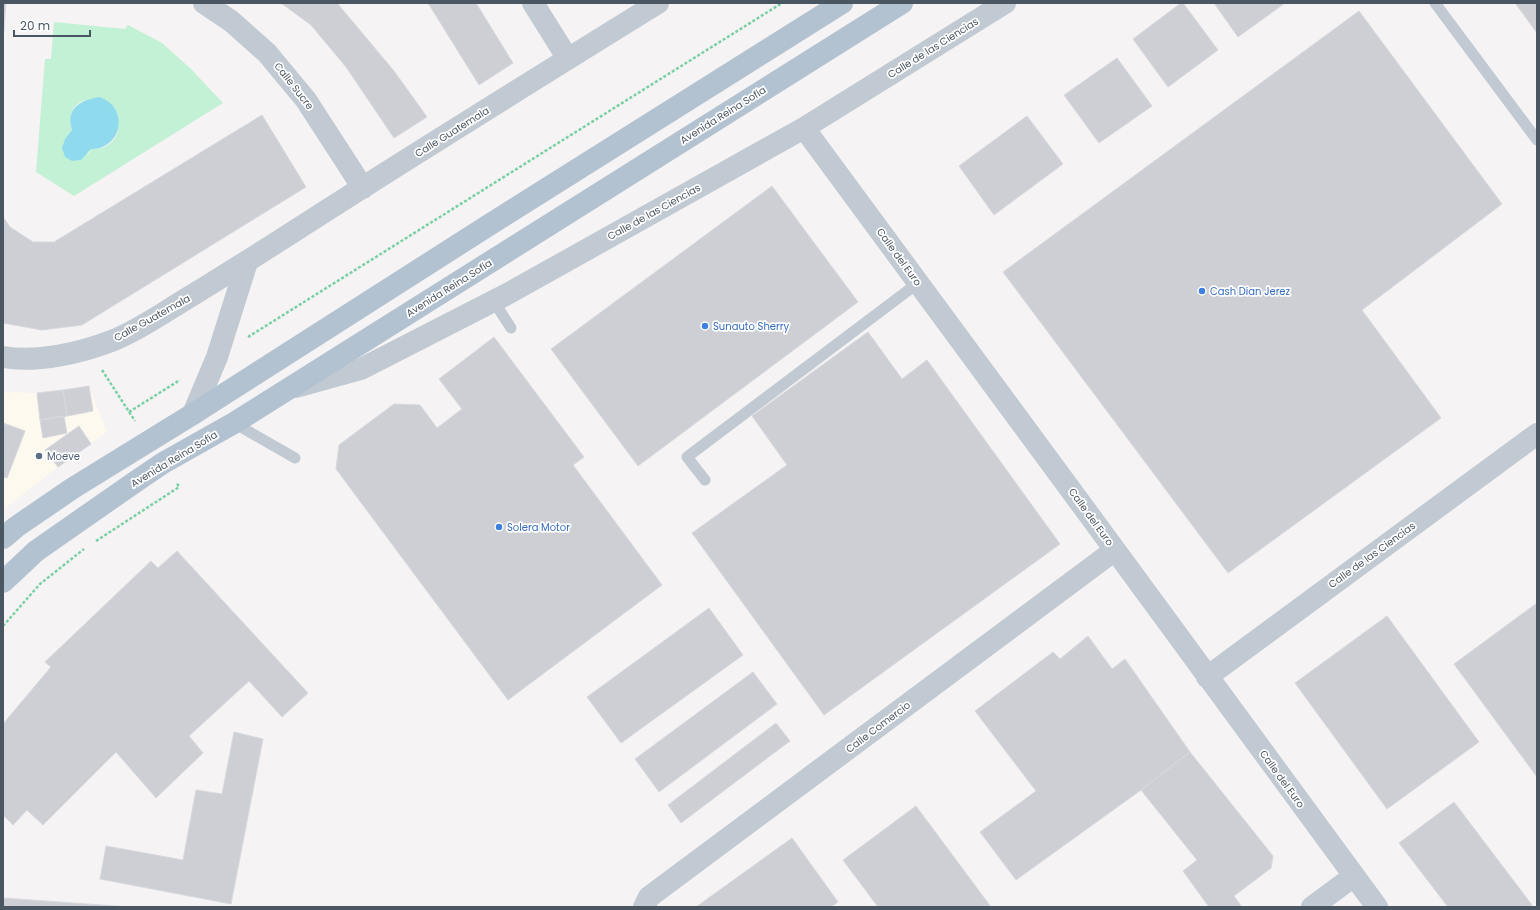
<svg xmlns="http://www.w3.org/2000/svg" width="1540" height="910" font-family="Poppins,sans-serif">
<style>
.commercial{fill:#fdf9ef}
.green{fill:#c3f1d5;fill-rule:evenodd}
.water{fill:#90daee}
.building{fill:#cdcfd5;stroke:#d7d9de}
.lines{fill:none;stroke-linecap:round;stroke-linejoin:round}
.path{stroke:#7ad0a6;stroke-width:2.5;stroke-dasharray:3 2;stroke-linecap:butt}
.service{stroke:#c1cad2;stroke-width:11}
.minor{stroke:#c1cad2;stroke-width:22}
.primary{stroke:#b3c2d1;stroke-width:22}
.shop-dot{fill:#3f7fe0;stroke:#fff;stroke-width:1.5}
.service-dot{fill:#5c6f8a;stroke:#fff;stroke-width:1.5}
.labels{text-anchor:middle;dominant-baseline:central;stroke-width:3.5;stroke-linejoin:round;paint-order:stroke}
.street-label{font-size:10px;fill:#4a5661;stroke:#fff}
.shop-label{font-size:10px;fill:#366cbe;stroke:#fff;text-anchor:start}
.service-label{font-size:10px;fill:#4e5e75;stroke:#fff;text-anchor:start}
</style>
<rect width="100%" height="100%" fill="#f5f3f3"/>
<path class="commercial" d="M89 386 107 432 58 467 3 510V392L37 393Z"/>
<path class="green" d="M54 22 125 29 128 25 162 43 190 68 223 103 74 196 36 172 45 59H51ZM106 100C127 117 121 151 91 149L88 154 65 139 72 130C68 120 71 104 84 101 90 99 99 100 106 100Z"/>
<path class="water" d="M100 97C104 99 109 101 113 106 127 124 114 150 91 149L81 160 72 161 65 157 62 148 65 139 72 130C65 108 81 100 100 97Z"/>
<path class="building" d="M3 3H6L3 40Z
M281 3H337L394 71 427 117 394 138 346 67 311 25Z
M428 3H476L513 63 479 85Z
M1181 3H1183L1218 50 1168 87 1133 39Z
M1214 3H1285L1238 37Z
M1515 3H1537V33Z
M1359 11 1502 204 1362 310 1441 418 1228 573 1003 272Z
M1117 58 1152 106 1099 143 1064 95Z
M262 115 306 187 82 325 42 330 3 323V217L10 227 33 242H54Z
M1027 116 1063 164 994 215 959 166Z
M772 186 858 302 638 466 551 349Z
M868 332 902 379 927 360 1060 544 824 715 692 533 787 465 752 416Z
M494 337 584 457 573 465 662 585 508 700 336 469 339 445 394 404 420 405 437 428 462 409 439 379Z
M89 386 93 411 67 416 63 390Z
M63 390 67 416 40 420 37 393Z
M64 416 67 433 43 438 40 420Z
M3 423 25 431 7 478 3 477Z
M79 426 91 444 58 467 45 450Z
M177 551 308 693 282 717 249 681 189 736 203 753 156 798 116 752 43 825 27 810 13 825 3 815V724L51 667 45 662 151 561 158 568Z
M1537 603V777L1454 664Z
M709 608 743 655 621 743 587 697Z
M1387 616 1479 742 1387 809 1295 683Z
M1088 636 1112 669 1125 659 1190 752 1141 790 1016 880 980 832 1036 791 975 711 1053 652 1060 659Z
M753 672 777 704 659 792 635 759Z
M776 723 790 741 681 823 668 805Z
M234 732 263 739 231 904 100 879 106 846 183 860 196 790 222 794Z
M1190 752 1273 856 1271 868 1234 896 1242 907H1209L1183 871 1197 860 1141 790Z
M1454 802 1532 905 1530 907H1448L1399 843Z
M916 806 991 907H878L843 860Z
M792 838 838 902 831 907H696Z
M3 898 130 907H3Z"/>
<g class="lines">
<path class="path" d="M248 337 782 3
M102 370 135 421
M129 412 180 380
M96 541 179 487 177 483
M3 626 40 584 84 549"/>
<path class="service" d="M1435 3 1537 140
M493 300 511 328
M234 423 295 458
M705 480 687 457 918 283"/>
<path class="minor" d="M204 3 231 21 267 53 306 100 363 188
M533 3 568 59
M804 128 1115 550 1377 907
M3 357C37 363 81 353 114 340 139 330 163 313 186 299 232 271 276 243 321 214 432 143 545 73 658 3
M296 387 361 369 511 292 804 128 1005 3
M193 414 217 357 247 262
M1207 677 1537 434
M644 907 649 897 1115 550
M1312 907 1354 876"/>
<path class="primary" d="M3 538 16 527 73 488 193 414 489 225 842 3
M3 582 36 551 135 482 163 463 234 423 902 3"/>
</g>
<g class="shop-dot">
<circle cx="1202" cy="291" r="4"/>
<circle cx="705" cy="326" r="4"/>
<circle cx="499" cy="527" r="4"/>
</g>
<circle class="service-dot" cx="39" cy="456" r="4"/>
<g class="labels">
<g class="street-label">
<text transform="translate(933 48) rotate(-32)">Calle de las Ciencias</text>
<text transform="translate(294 86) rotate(52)">Calle Sucre</text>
<text transform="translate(723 115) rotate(-32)">Avenida Reina Sofía</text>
<text transform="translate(452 132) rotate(-32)">Calle Guatemala</text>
<text transform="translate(654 212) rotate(-29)">Calle de las Ciencias</text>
<text transform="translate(899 257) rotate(54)">Calle del Euro</text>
<text transform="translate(449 288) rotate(-32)">Avenida Reina Sofía</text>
<text transform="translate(152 318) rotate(-29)">Calle Guatemala</text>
<text transform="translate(174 459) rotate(-31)">Avenida Reina Sofía</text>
<text transform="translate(1091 517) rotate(54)">Calle del Euro</text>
<text transform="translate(1372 555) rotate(-36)">Calle de las Ciencias</text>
<text transform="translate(878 727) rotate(-37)">Calle Comercio</text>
<text transform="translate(1282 779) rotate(54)">Calle del Euro</text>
</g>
<g class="shop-label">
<text x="1210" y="291">Cash Dian Jerez</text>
<text x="713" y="326">Sunauto Sherry</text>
<text x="507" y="527">Solera Motor</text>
</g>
<g class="service-label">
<text x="47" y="456">Moeve</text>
</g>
</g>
<rect width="1540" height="910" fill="none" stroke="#4a5661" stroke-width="8"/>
<path d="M14 30v6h76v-6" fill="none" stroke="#4a5661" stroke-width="2"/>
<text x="20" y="30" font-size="12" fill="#4a5661" stroke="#ffffff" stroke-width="3" paint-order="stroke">20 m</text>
</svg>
